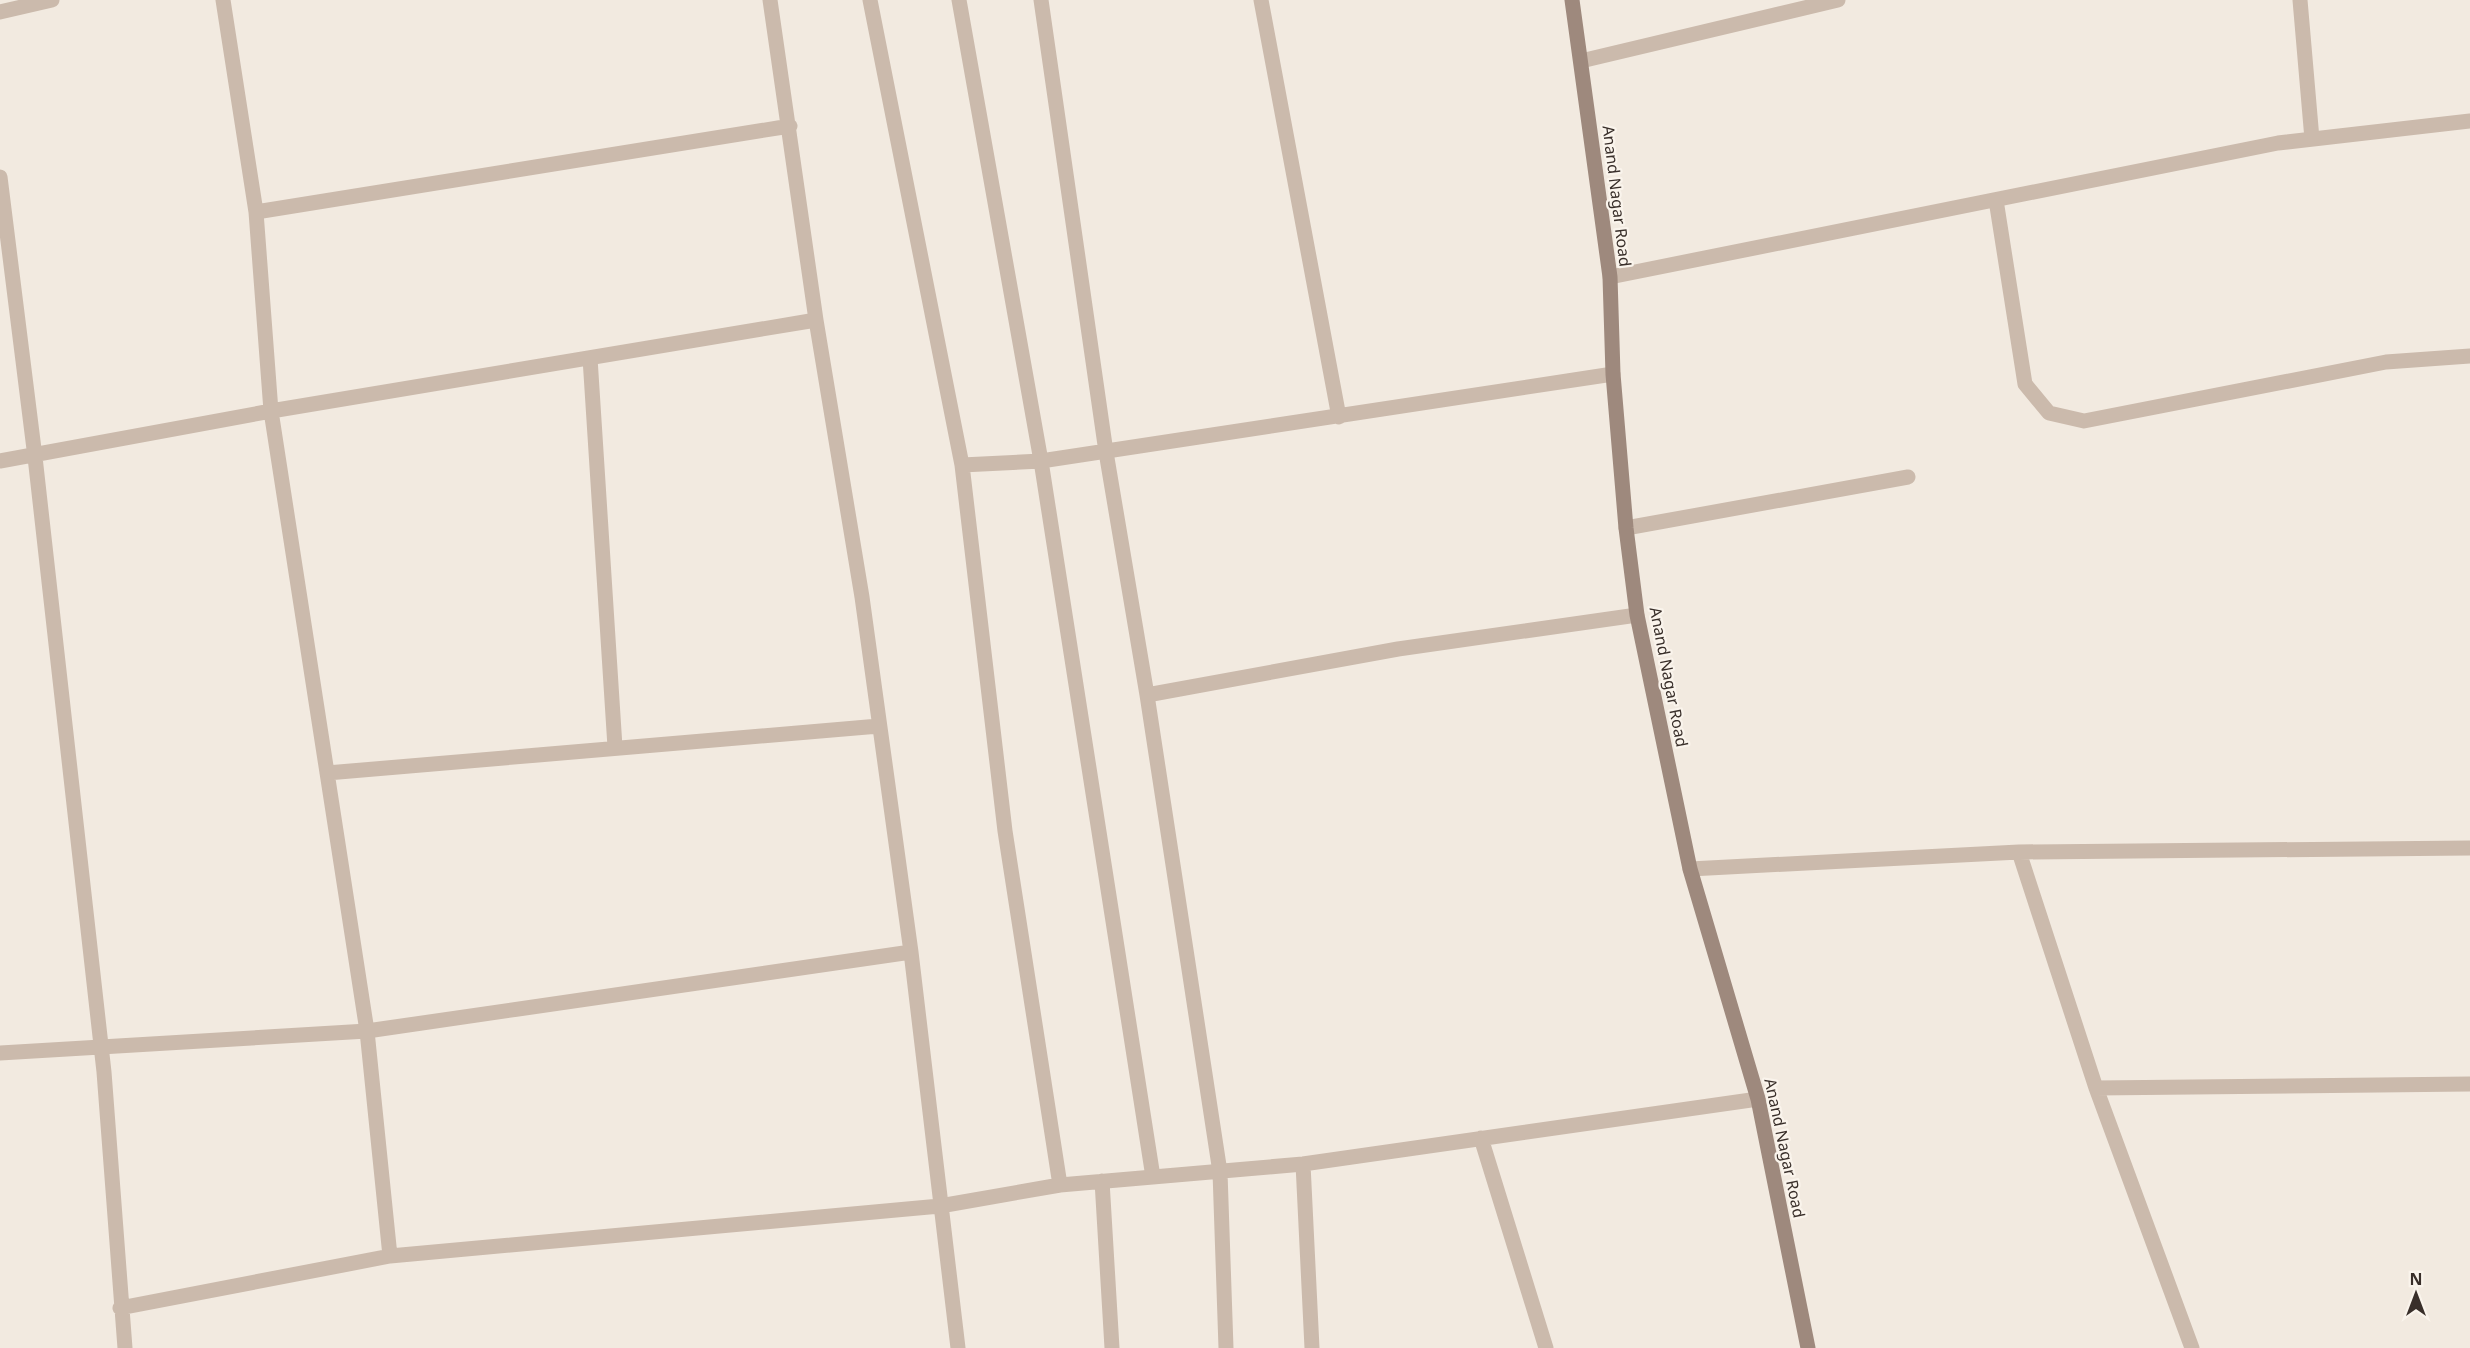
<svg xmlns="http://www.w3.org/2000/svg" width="2470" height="1348" font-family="'Noto Sans',sans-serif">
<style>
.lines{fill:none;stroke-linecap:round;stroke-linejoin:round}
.street{stroke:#cbbaac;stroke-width:15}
.secondary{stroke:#9e897d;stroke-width:15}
.labels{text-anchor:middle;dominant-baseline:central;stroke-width:4.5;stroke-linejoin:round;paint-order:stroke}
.street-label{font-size:16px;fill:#392f2a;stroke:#faf4ec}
</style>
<rect width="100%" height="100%" fill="#f2eae0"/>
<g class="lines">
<path class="street" d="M223 0 256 212 271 411 367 1031 390 1256
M770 0 816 320 862 597 911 952 958 1348
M870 0 962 465 1005 831 1060 1185
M959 0 1041 461 1153 1177
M1041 0 1106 452 1147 695 1220 1172 1226 1348
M1261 0 1339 417
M2300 0 2312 139
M0 12 52 0
M1581 61 1838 0
M0 177 35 457 104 1072 125 1348
M1996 200 2025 384 2049 413 2084 421 2386 362 2470 356
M256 212 790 126
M1610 277 2278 143 2470 121
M590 358 615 747
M0 461 271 411 816 320
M962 465 1041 461 1613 374
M1626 528 1908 477
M1147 695 1398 649 1637 615
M327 773 879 726
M2019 852 2096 1088 2192 1348
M1690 869 2019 852 2470 848
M0 1053 367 1031 911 952
M2096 1088 2470 1084
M1481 1138 1546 1348
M1303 1164 1312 1348
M1102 1181 1112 1348
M120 1308 390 1256 940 1206 1060 1185 1303 1164 1758 1099"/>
<path class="secondary" d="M1572 0 1610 277 1613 374 1626 528 1637 615 1690 869 1758 1099 1808 1348"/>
</g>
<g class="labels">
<g class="street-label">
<text transform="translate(1617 196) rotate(83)">Anand Nagar Road</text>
<text transform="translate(1669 677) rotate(79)">Anand Nagar Road</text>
<text transform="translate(1785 1148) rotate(78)">Anand Nagar Road</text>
</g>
</g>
<g transform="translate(2416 1294)" stroke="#faf4ec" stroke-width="4.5" paint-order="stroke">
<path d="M0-4.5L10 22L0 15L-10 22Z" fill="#392f2a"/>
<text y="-9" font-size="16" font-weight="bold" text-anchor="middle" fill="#392f2a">N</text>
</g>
</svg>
